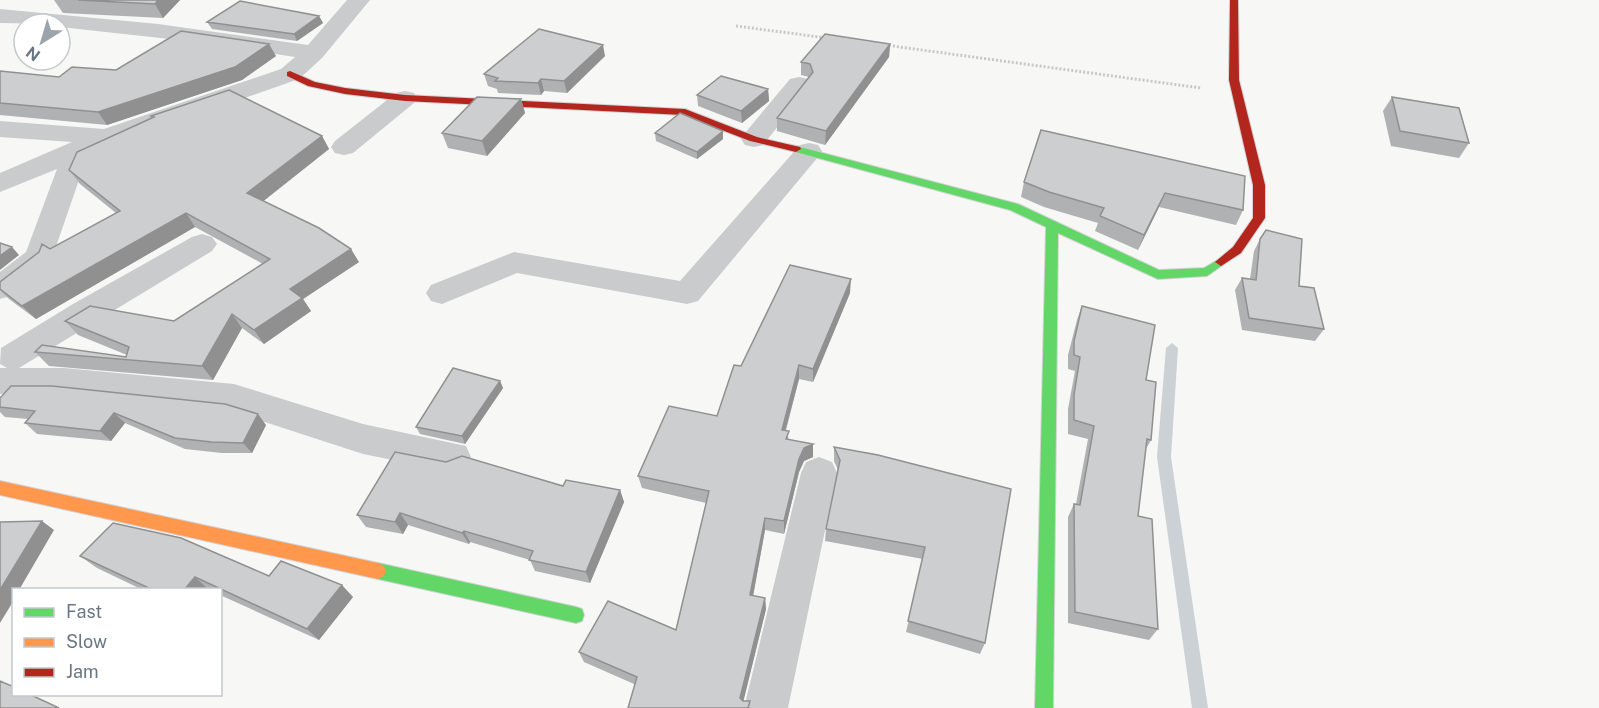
<svg xmlns="http://www.w3.org/2000/svg" width="1599" height="708" font-family="'Public Sans',sans-serif">
<style>
.lines{fill:none;stroke-linecap:round;stroke-linejoin:round}
.stream{fill:#cbd1d4;fill-rule:evenodd}
.fast-casing{stroke:#d3d3d4;stroke-width:2}
.slow-casing{stroke:#d3d3d4;stroke-width:2}
.jam-casing{stroke:#d3d3d4;stroke-width:2}
.path{stroke:#c7c8c9;stroke-width:3;stroke-dasharray:2 2;stroke-linecap:butt}
.street{fill:#c9cbcc;fill-rule:evenodd}
.fast{fill:#63d668;fill-rule:evenodd}
.slow{fill:#ff974d;fill-rule:evenodd}
.jam{fill:#b3261e;fill-rule:evenodd}
.wall{fill:#b0b1b2}
.shaded-wall{fill:#909091}
.building{fill:#cdcecf;stroke:#909091;stroke-width:1.5}
</style>
<rect width="100%" height="100%" fill="#f7f7f6"/>
<g class="lines">
<path class="stream" d="M1172 343 1178 348 1171 457 1208 708H1192L1157 457 1166 348Z"/>
<g class="fast-casing">
<path id="fast" d="M796 146 1018 204 1159 270 1204 268 1221 258 1227 262 1207 276 1158 279 1058 233 1053 708H1035L1046 227 1010 210 792 151V147Z
M378 563 576 607 582 609 584 615 582 621 576 623 378 579 372 576 370 571 372 566Z"/>
</g>
<g class="slow-casing">
<path id="slow" d="M0 481 378 563 384 566 386 571 384 576 378 579 0 495Z"/>
</g>
<g class="jam-casing">
<path id="jam" d="M1230 0H1238L1239 80 1265 185V218L1241 253 1221 266 1215 262 1233 247 1253 218V185L1229 80Z
M290 71 315 82 345 88 405 95 685 109 757 137 800 147 801 149 796 152 750 141 683 115 405 101 345 94 308 86 287 76V72Z"/>
</g>
<path class="path" d="M736 26 827 38
M885 45 1201 88"/>
<path class="street" d="M347 0H370L322 58 299 79 116 143 91 154 79 180 50 264 11 296 0 299V272L26 252 57 169 0 192V173L72 142 0 137V121L104 129 281 69 295 57 197 42 60 27V24L0 23V9L158 24 308 45Z
M799 77 808 79 811 84 808 89 763 145 754 147 745 145 741 139 745 133 790 79Z
M405 91 414 93 417 98 414 103 353 153 344 155 335 153 331 147 335 141 396 93Z
M809 143 818 145 822 151 818 157 698 301 687 304 517 273 442 304 431 301 426 293 431 285 514 252 680 281 800 145Z
M202 234 212 237 217 244 212 251 19 368H64L234 384 363 424 466 446 471 457 466 468 453 472 363 454 234 412 64 394H0V368H7L0 364 1 348 73 304 192 237Z
M819 457 832 462 837 473 788 708H744L801 473 806 462Z"/>
<use href="#fast" class="fast"/>
<use href="#slow" class="slow"/>
<use href="#jam" class="jam"/>
</g>
<path class="wall" d="M54 0H180L163 18 63 13Z
M319 16 323 23 297 41 212 29 207 22Z
M890 44 889 57 825 145 777 131V118L809 77 801 75V62Z
M276 56 242 80 107 125 0 115V71L59 77 116 70Z
M605 56 567 93 544 91 541 95 498 93 497 89 488 86 484 74Z
M768 89 769 101 742 123 698 106 697 95Z
M1392 97 1469 143 1459 158 1391 146 1383 111Z
M521 99 525 113 487 156 448 148 442 133Z
M151 116 322 136 329 149 263 201 359 262 303 299 311 311 264 344 242 328 213 380 49 366 35 352 126 357 127 355 78 335 65 321H174L263 264 195 227 36 319 9 299 0 290V282L50 249 116 213 80 184 69 170 151 118Z
M1041 130 1243 210 1236 225 1159 207 1138 250 1095 231 1098 223 1044 207 1021 197 1024 182Z
M723 131V139L697 159 656 141 655 133Z
M1260 239 1299 286 1324 329 1315 341 1242 330 1235 290 1242 278 1250 279 1254 251Z
M850 293 813 382 799 379 786 430 789 440 813 444V457L804 461 799 472 784 534 765 530 753 596 765 598 766 609 743 701 751 708 634 684 584 662 579 652 676 630 706 503 642 488 638 476 717 416 741 366Z
M1082 306 1146 380 1151 440 1146 449 1138 516 1158 629 1149 640 1068 623V517L1074 504H1076L1088 439 1068 434V409L1075 371 1068 369V355L1077 320Z
M500 381 503 388 465 444 420 434 416 427Z
M0 398 266 425 252 453H222L185 449 125 423 111 441 37 434 25 423 28 419 5 417 0 412Z
M834 447 878 455 985 643 980 654 906 632 923 559 825 541 826 529 838 470 834 461Z
M563 486 620 490 624 502 590 583 535 571 530 560 470 542 469 544 408 525 403 534 366 527 357 515Z
M80 556 269 576 353 597 319 640 220 595V590H143L97 568Z"/>
<path class="shaded-wall" d="M158 0H180L163 18 155 4Z
M319 16 323 23 297 41 294 34Z
M269 44 276 56 242 80 107 125 98 112Z
M890 44 889 57 825 145 826 131Z
M603 45 605 56 567 93 564 81Z
M541 79 544 91 541 95 538 83Z
M768 89 769 101 742 123 741 111Z
M521 99 525 113 487 156 482 141Z
M723 131V139L697 159V152Z
M322 136 329 149 256 207 247 193Z
M1165 193 1159 207 1138 250 1144 235Z
M186 213 195 227 36 319 22 306Z
M12 247 19 255 0 270V256Z
M351 249 359 262 303 299 311 311 264 344 254 330 290 289Z
M851 279 850 293 813 382V369Z
M232 314 242 328 213 380 202 366Z
M799 365V379L782 443V430Z
M500 381 503 388 465 444 462 436Z
M114 413 125 423 111 441 100 431Z
M258 414 266 425 252 453 243 443Z
M813 444V457L804 461 799 472 784 534V521L799 459 804 448Z
M620 490 624 502 590 583 586 572Z
M400 513 408 525 403 534 395 522Z
M765 518V530L751 607 750 595Z
M42 521 54 530 19 590H14V600L0 623V590Z
M464 531 470 542 469 544 462 533Z
M195 577 209 590H184Z
M342 585 353 597 319 640 307 629Z
M765 598 766 609 742 707 740 698Z"/>
<path class="building" d="M78 0H158L155 4Z
M240 1 319 16 294 34 207 22Z
M539 29 603 45 564 81 541 79 538 83 495 81 498 78 484 74Z
M181 31 269 44 235 67 98 112 0 103V71L59 77 72 67 116 70Z
M825 34 890 44 826 131 777 118 813 72 810 64 801 62Z
M721 76 768 89 741 111 697 95Z
M229 90 322 136 247 193 319 228 351 249 290 289 302 298 254 330 232 314 202 366 35 352 42 345 126 357 129 347 65 321 90 306 174 321 270 259 186 213 22 306 0 289V282L39 252 42 244 50 249 120 211 69 170 77 152 154 117 151 116Z
M477 97 521 99 482 141 442 133Z
M1392 97 1459 108 1469 143 1400 131Z
M680 113 723 131 697 152 655 133Z
M1041 130 1245 176 1243 210 1165 193 1144 235 1100 216 1104 208 1049 192 1024 182Z
M1266 230 1302 239 1299 286 1314 288 1324 329 1249 318 1242 278 1256 280 1260 239Z
M0 243 12 247 0 256Z
M790 265 851 279 813 369 799 365 782 430 789 431 786 439 813 444 804 448 799 459 784 521 765 518 750 595 765 598 740 698 743 701H750L748 708H628L637 677 579 652 608 601 676 630 709 491 638 476 669 406 717 416 734 365 741 366Z
M1082 306 1155 325 1146 380 1156 382 1151 440 1147 439 1138 516 1152 519 1158 629 1075 612 1074 504 1080 505 1094 426 1074 420V395L1080 357 1074 355V341Z
M453 368 500 381 462 436 416 427Z
M11 386H52L225 404 258 414 243 443 212 442 175 438 114 413 100 431 25 423 35 411 0 407V398Z
M834 447 878 455 1011 489 985 643 908 621 925 547 826 529 840 460Z
M395 452 446 462 462 456 563 486 566 480 620 490 586 572 529 560 533 551 464 531 462 533 400 513 395 522 357 515Z
M42 521 0 590V522Z
M113 523 181 538 269 576 281 561 342 585 307 629 195 577 184 590H153L80 556Z
M0 681 14 687V694H29L59 708H0Z"/>
<rect x="12" y="588" width="210" height="108" fill="#ffffff" stroke="#c3c9cd" stroke-width="1.5"/>
<rect x="24" y="608" width="30" height="9" fill="#63d668" stroke="#c3c9cd" stroke-width="1.5"/>
<text x="66" y="618" font-size="18" fill="#6a7783">Fast</text>
<rect x="24" y="638" width="30" height="9" fill="#ff974d" stroke="#c3c9cd" stroke-width="1.5"/>
<text x="66" y="648" font-size="18" fill="#6a7783">Slow</text>
<rect x="24" y="668" width="30" height="9" fill="#b3261e" stroke="#c3c9cd" stroke-width="1.5"/>
<text x="66" y="678" font-size="18" fill="#6a7783">Jam</text>
<g transform="translate(42 42) rotate(217)"><circle r="28" fill="#ffffff" stroke="#c3c9cd" stroke-width="1.5"/>
<path d="M0-4.5L10 22L0 15L-10 22Z" fill="#9ba4ab"/>
<text y="-9" font-size="16" font-weight="bold" text-anchor="middle" fill="#6a7783">N</text>
</g>
</svg>
